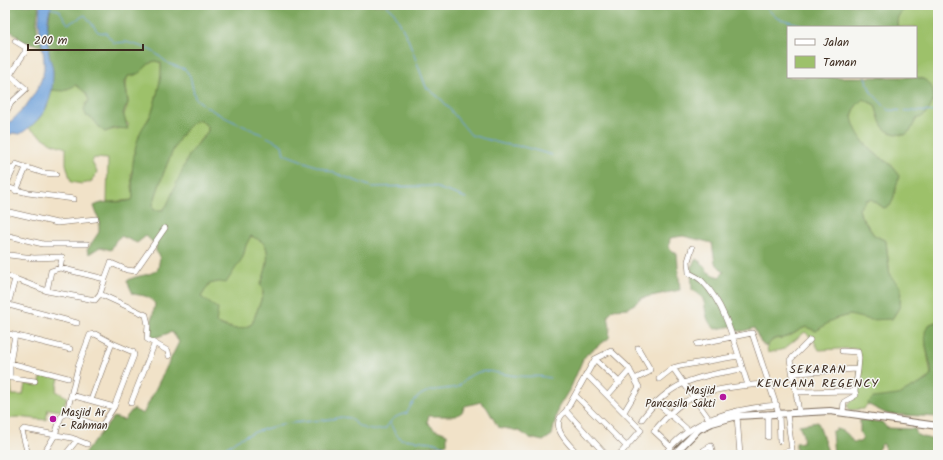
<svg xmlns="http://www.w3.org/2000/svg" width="943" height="460" font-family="Kalam,sans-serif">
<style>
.green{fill:#9dc16b;stroke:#6c7644}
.forest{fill:#7ea75f;stroke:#5c683e;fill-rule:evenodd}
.water{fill:#70a2db;stroke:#56667c}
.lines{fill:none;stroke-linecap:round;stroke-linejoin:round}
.stream{stroke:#70a2db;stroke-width:1}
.minor-casing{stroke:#7b6a5a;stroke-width:6}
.major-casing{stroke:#7b6a5a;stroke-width:8}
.minor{stroke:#fff;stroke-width:5}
.major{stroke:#fff;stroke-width:6}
.poi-dot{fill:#b5179e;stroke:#f6f6f2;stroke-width:1.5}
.labels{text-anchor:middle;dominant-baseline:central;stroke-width:3;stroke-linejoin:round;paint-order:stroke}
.poi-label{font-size:11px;fill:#3b2a1e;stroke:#f6f6f2;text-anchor:end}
.neighbourhood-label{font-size:12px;letter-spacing:1px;fill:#3b2a1e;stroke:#f6f6f2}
</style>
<rect width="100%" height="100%" fill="#f6f6f2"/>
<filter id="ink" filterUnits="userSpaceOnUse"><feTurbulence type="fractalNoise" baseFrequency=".025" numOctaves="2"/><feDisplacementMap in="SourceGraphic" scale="8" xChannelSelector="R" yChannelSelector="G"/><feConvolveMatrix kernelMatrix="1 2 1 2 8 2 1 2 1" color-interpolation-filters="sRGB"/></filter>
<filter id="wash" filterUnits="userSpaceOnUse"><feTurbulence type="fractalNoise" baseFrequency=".012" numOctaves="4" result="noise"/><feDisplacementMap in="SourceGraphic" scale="16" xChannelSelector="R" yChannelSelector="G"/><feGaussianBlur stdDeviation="0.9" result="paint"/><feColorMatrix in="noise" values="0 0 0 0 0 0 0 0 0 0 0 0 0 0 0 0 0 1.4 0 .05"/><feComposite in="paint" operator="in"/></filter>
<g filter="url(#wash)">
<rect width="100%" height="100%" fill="#f1e2c8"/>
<path class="green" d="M911 5H938V321L928 325 926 346 931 375C926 382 903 394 893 397 881 400 871 396 864 409L850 410 847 405 853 400 859 389 858 348 819 350 814 341 805 332 784 349 768 353 767 347C773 336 779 340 789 336 795 334 800 329 806 327L816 331 834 319 849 315 892 319 900 306 901 287 890 276 886 241 874 235 861 216 859 209 866 200 871 199 884 208C899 195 897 186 894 167 877 156 854 139 852 116L856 106 863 99 875 105C882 127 881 133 905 135 919 123 923 99 929 83L923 79 914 77H916V27H898C894 16 903 10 911 5Z
M155 61 161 63V78L153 110 146 123 131 174 133 197 132 200 107 202 108 159 94 158 92 162 97 172 91 182 82 184 71 182 66 164V148L51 143 29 128C43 115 49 110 50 90H68L72 85H76L86 93 89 100 85 105 90 117 105 132C114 128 121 130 129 125 118 113 128 113 128 101 128 92 124 85 128 76 141 75 144 65 155 61Z
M197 120H201L208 128V131C186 153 180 185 164 210H154L153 205C160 183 176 129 197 120Z
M251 236C255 238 263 240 265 245 271 254 265 276 260 285L263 288V295L252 324 239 330 216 323 201 297 209 284 218 282 243 257 246 245Z
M43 374 59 378 56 391 67 397 62 411 48 409 46 420 16 417 5 420V381H11L12 395H23L25 384 38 386Z"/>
<path class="forest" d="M5 5H38C39 11 37 15 37 21 36 31 40 39 43 47L28 42 20 43 18 36 10 31 5 37Z
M51 5H911C903 10 894 16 898 27H788V77H914C919 78 925 79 929 83 939 95 931 116 916 119L911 130 905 135C881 133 882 127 875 105L863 99 856 106 852 116C853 128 863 143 872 151 882 160 893 163 899 176L893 200 890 206 884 208 871 199 866 200 859 209 861 216 874 235 886 241 890 276 901 287 900 306 892 319 871 320 849 315 834 319 816 331 806 327C800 329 795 333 789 336 778 341 774 334 767 347L761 343 754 328 744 331H737L733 326 715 329C698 314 713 299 692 290L691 267 696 259 702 263 708 272 719 277 724 272 715 263 712 243 683 236 670 238 669 248 677 254 680 290 642 298 629 308 614 309 608 315 610 327 609 338 587 354 583 359 571 387 558 408 552 435 543 441 530 438 519 431 498 427 487 408 481 402 465 406 462 412 456 416H429L427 422 434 429 447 434V444L426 447 416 446 414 451 416 455H83L114 417 124 420 133 409 143 414 179 342 172 332 151 339 150 331 155 304C149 295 144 296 133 294L127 281C137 274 149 277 158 269L160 257 156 252V245L146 236 137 243 121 236 116 240 111 250 100 247 89 254 87 250 99 232V220L94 206C106 199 120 204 132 200L133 197C131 174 132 155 140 133 142 128 145 124 148 120 154 111 163 74 161 63 150 56 145 71 137 74 134 76 131 76 128 76L125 82 128 103 123 113 128 129 115 128 105 132C97 128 96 118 86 116L84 109 89 100 86 93 76 85 64 91 50 90 53 71 49 56 47 30ZM197 120H201L208 127V131L189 155 167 205 163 210H154L153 205C160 183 176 129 197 120ZM251 236C255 238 263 241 265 245 271 254 265 276 260 285L263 288V295L252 324C237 332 232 329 216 323L218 309 201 297 209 284 218 282 226 283 243 257 246 245Z
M938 321V417L887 414 867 404 873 398 898 395 927 380 931 374V368L926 346 925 332 928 325Z
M860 420 882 422 887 428 915 429 917 435 937 441 934 455H881L885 449 884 444H882L874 455H834L832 432 837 429C846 431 848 434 853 442H860L863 438 860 432Z
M818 422 829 455H796V443L803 442C804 436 802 431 799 425Z"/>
<path class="water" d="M40 5H51C46 21 47 37 49 54 50 60 53 66 53 72 53 102 45 118 20 134L13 133 5 137V126C21 115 42 88 44 69 45 51 39 37 39 20 39 15 40 10 40 5Z"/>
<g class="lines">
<path class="stream" d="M386 5 394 12 408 39 426 87 442 100 471 135 503 144 524 147 552 155
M763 5 777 18 810 27
M49 8 59 10 68 24 85 15 98 32 106 33 114 43 126 42 143 47 154 52 169 64 185 69 190 76 195 98C220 120 254 128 282 145L284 154 372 187 432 186 466 198
M865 77 871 92 888 110 938 112
M390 423 395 433 401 439 432 442 469 455
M204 455 229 446 236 440 255 432 282 424 332 419 342 417 350 418C359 429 372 433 386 428 392 418 396 416 407 413 420 386 432 392 458 387 479 362 492 374 518 376 530 377 539 375 550 378"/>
</g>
</g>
<g filter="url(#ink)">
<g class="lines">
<g class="minor-casing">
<path id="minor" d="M5 67 12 72
M5 82 25 52V47L15 41
M5 114 11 103 26 89 10 75
M5 165 13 170
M5 187 28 193 74 199
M5 187 16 164 43 173 56 174
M16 191 26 168
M5 211 57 223 96 219
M5 235 43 244H87
M692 248 688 261 689 273C693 275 698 277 702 281 728 307 736 351 748 385
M9 255 34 258 62 257 60 268
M5 275 47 291 95 300 100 294 146 315 148 325 147 339 168 351 169 356
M105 279 111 263 127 270 135 271 165 228
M47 291 51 271 60 268 105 279 100 294
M5 304 77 323
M8 305 15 279
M5 333 70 349
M697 344 752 333 779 414 780 441
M842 351 858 352 859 358 858 370
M5 352 11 355
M595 359 620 383
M10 363 68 378
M673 368 709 419
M586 374 641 430 619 455
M792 376 797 373 856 369 858 370 855 391
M5 377 35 381
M10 378V363L15 335
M635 379 649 372 650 369 638 348
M659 379 673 368 680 366 738 356
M796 392 790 360 810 340
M71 395 114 407 134 355 133 352 112 343 91 400
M575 395 627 447
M608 395 630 370
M656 402 689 431
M131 403 154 345
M566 411 606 455
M67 412 78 367 90 335 95 334 112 343
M799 413 796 392 855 391 856 395 844 402 843 412
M768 414V437
M737 416 740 455
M642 419C671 380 697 377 742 369
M670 446 654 431C663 421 672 410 683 403 706 388 744 385 771 384
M28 454 34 455
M779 454 792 450 787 414
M28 455 22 431 24 429 72 438 87 444
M43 455 55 435 61 417 67 412 75 417 101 427 114 407
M65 455 77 440
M579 455C568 443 547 426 566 411L595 359 611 351 628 367 639 387 624 412
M664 455C691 418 734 409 777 405
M707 455 704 450 711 446 713 455
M937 455 938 449"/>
</g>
<g class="major-casing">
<path id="major" d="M673 455 699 429 712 423 737 416 830 411 938 426"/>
</g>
<use href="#minor" class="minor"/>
<use href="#major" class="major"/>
</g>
</g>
<g class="poi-dot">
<circle cx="723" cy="397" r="4"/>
<circle cx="53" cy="419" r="4"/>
</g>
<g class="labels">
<g class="poi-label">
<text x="715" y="391">Masjid<tspan x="715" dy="13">Pancasila Sakti</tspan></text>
<text x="61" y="413" text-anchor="start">Masjid Ar<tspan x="61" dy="13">- Rahman</tspan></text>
</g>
<g class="neighbourhood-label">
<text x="818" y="369">SEKARAN<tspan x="818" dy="14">KENCANA REGENCY</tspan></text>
</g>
</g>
<rect width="943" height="460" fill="none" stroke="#f6f6f2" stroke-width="20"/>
<rect x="787" y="26" width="130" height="52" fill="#f6f6f2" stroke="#aba49d"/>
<rect x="795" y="39" width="20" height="6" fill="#ffffff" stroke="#aba49d"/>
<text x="823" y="46" font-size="12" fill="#3b2a1e">Jalan</text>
<rect x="795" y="56" width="20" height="12" fill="#9dc16b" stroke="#aba49d"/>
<text x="823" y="66" font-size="12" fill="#3b2a1e">Taman</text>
<path d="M28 44v6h115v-6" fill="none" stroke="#3b2a1e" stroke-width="2"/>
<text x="34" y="44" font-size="12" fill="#3b2a1e" stroke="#f6f6f2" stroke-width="3" paint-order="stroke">200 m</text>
</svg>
